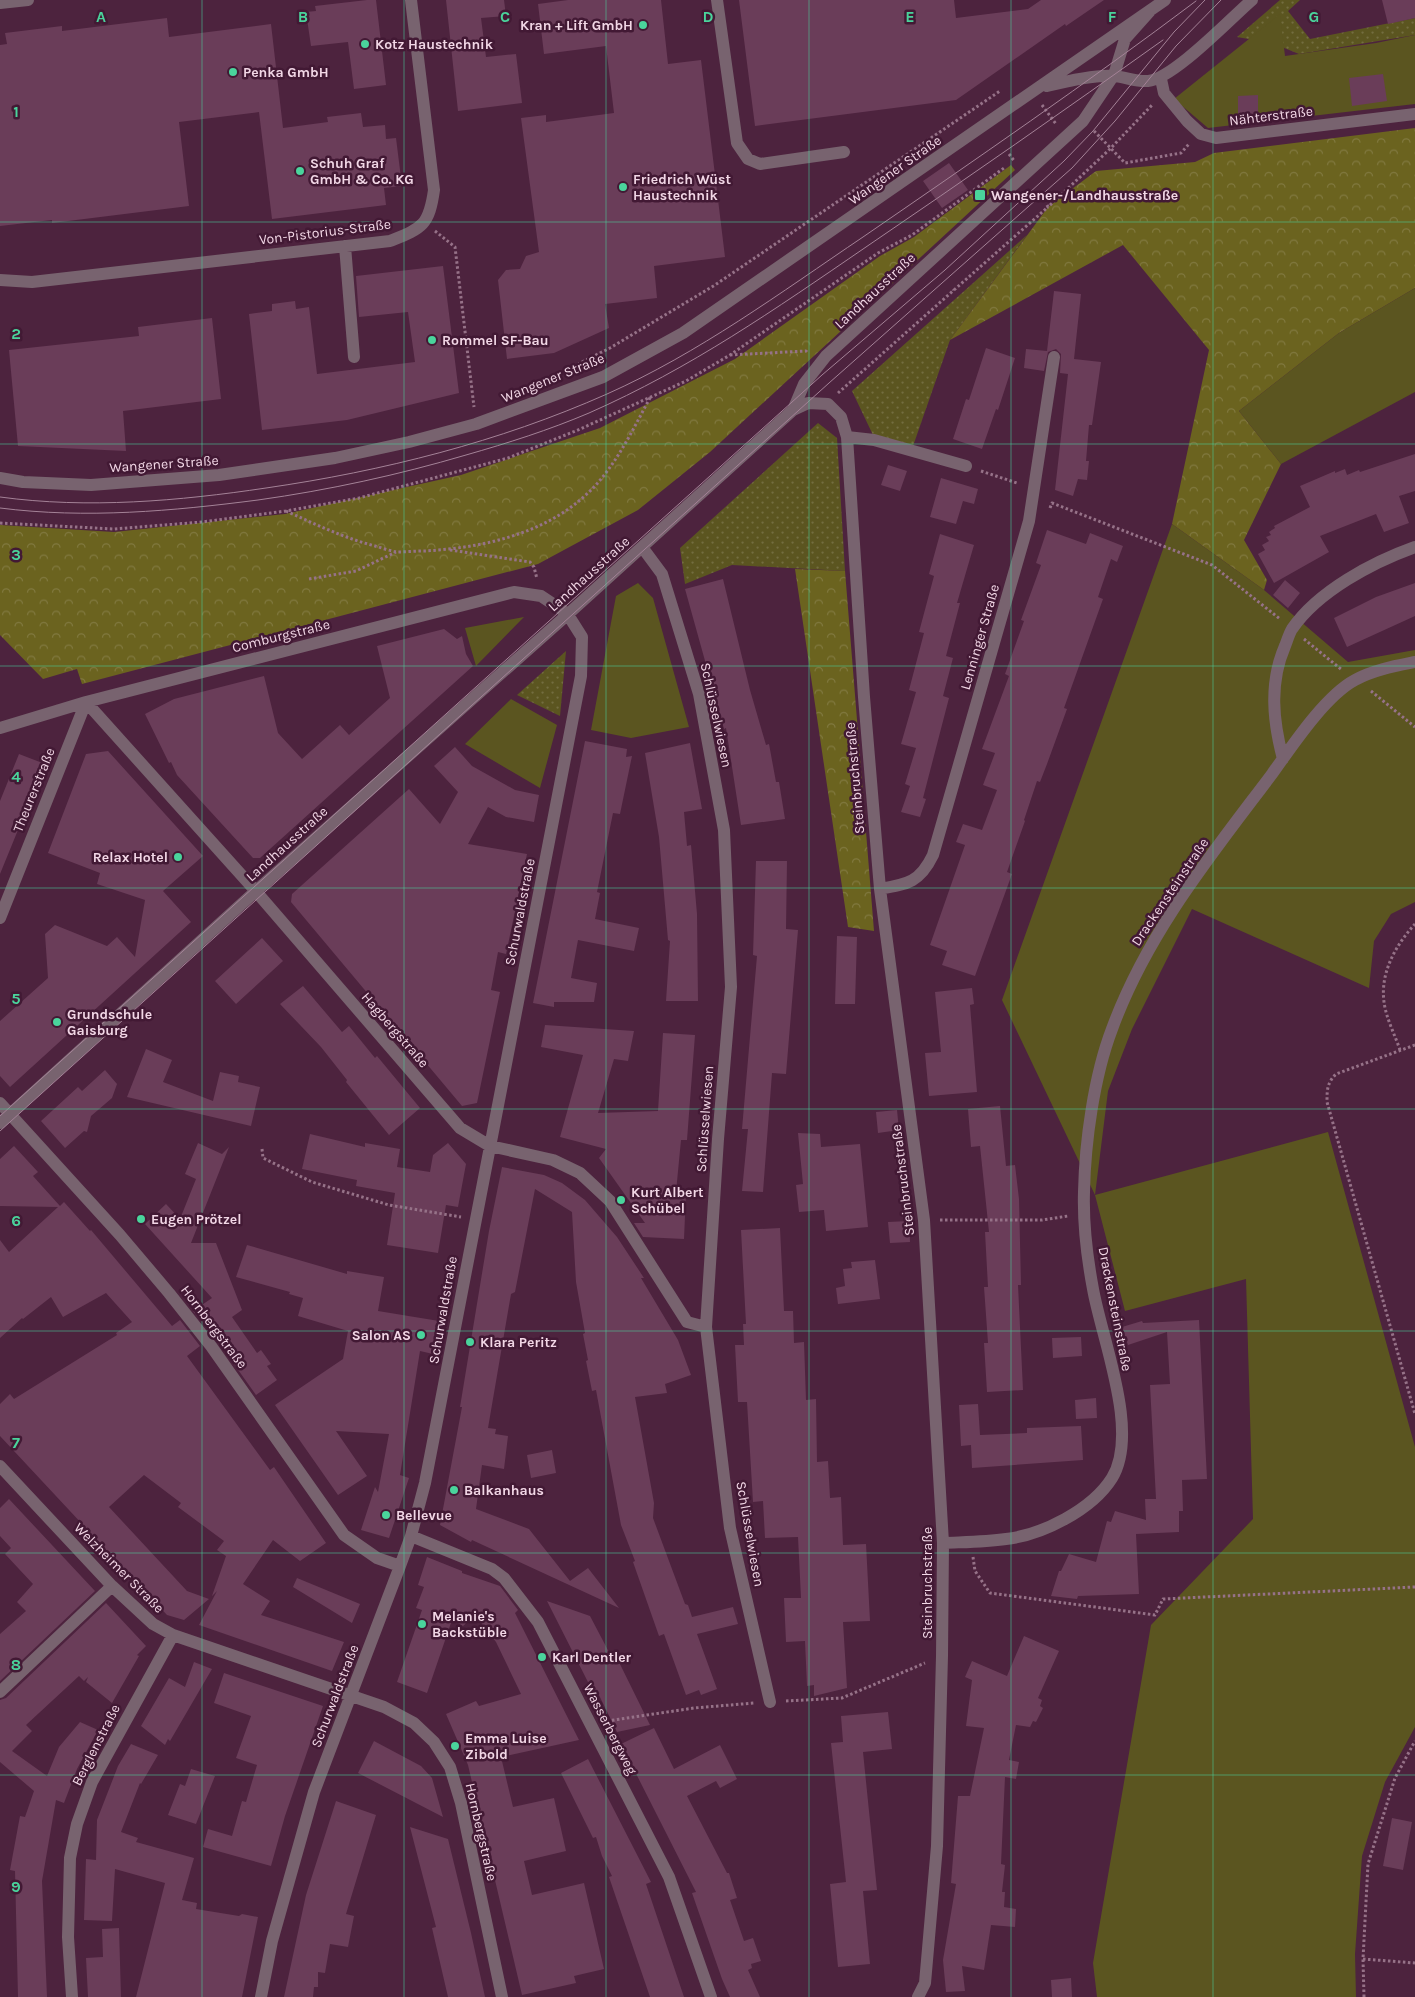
<svg xmlns="http://www.w3.org/2000/svg" width="1415" height="1997" font-family="Karla,sans-serif">
<style>
.grass{fill:url(#grass-dots)}
.forest{fill:url(#forest-crowns)}
.green{fill:#5b5520}
.building{fill:#6a3d59}
.lines{fill:none;stroke-linecap:round;stroke-linejoin:round}
.path{stroke:#967288;stroke-width:3;stroke-dasharray:2.5 2.5;stroke-linecap:butt}
.minor{stroke:#78636f;stroke-width:12}
.tram{stroke:#a48297;stroke-width:1}
.grid{fill:none;stroke:#4ad49c;stroke-width:1;stroke-opacity:0.55}
.poi-dot{fill:#4ad49c;stroke:#421934;stroke-width:2}
.labels{text-anchor:middle;dominant-baseline:central;stroke-width:5;stroke-linejoin:round;paint-order:stroke}
.poi-label{font-size:14px;font-weight:bold;fill:#f2d7e6;stroke:#421934;text-anchor:start}
.street-label{font-size:14px;fill:#f2d7e6;stroke:#421934}
.grid-label{font-size:16px;text-anchor:middle;font-weight:bold;fill:#4ad49c;stroke:#421934;stroke-width:5;stroke-linejoin:round;paint-order:stroke}
</style>
<defs>
<pattern id="grass-dots" width="8" height="8" patternUnits="userSpaceOnUse" patternTransform="scale(1.25)"><rect width="8" height="8" fill="#5b5520"/><path d="M2 2h.1M6 6h.1" fill="none" stroke="#736d40" stroke-width="1.8" stroke-linecap="round"/></pattern>
<pattern id="forest-crowns" width="20" height="18" patternUnits="userSpaceOnUse" patternTransform="scale(1.25)"><rect width="20" height="18" fill="#6b631f"/><path d="M2 6a3 3 0 1 1 6 0M12 15a3 3 0 1 1 6 0" fill="none" stroke="#817940"/></pattern>
</defs>
<rect width="100%" height="100%" fill="#4d233e"/>
<path class="grass" d="M1280 0H1300L1288 11 1310 39 1415 18V35L1299 54 1272 43 1237 37Z
M1027 235 950 340 913 446 873 435 852 391Z
M818 423 837 438 845 571 732 565 685 584 680 548Z
M566 651 560 716 517 695Z"/>
<path class="forest" d="M1415 128V288L1339 333 1239 411 1281 464 1244 540 1267 580 1264 590 1172 524 1209 350 1123 245 950 340 1048 207 1096 171 1195 162 1214 153Z
M1011 165 1015 170 710 452 638 510 538 564 82 684 77 669 43 679 0 635V525L114 532 285 514 461 475 600 428 735 359 880 256 914 237Z
M795 569 845 571 874 931 848 927Z"/>
<path class="green" d="M1280 14 1285 56 1376 43 1415 35V104L1208 128 1174 99Z
M1415 288V392L1281 464 1239 411 1339 333Z
M1172 524 1264 590 1348 662 1415 650V902L1391 914 1374 941 1369 988 1192 909 1132 1029 1108 1091 1095 1195 1328 1132 1415 1447V1727L1385 1782 1362 1856 1355 1954 1356 1997H1097L1093 1963 1151 1625 1253 1519 1246 1279 1125 1311 1095 1195 1002 1000Z
M638 583 653 598 689 727 631 738 591 730 616 596Z
M524 617 476 666 465 628Z
M511 699 557 725 540 788 465 744Z"/>
<path class="building" d="M367 0H376L386 85 354 89 348 42 311 46 306 12 316 11 315 6Z
M446 0H504L506 16 481 18 486 57 516 54 522 103 458 111Z
M568 0H661L668 64 701 60 725 257 654 266 657 298 605 304 609 328 554 353 507 359 498 280 506 270 520 269 526 256 539 252 521 118 546 115V122L614 113 606 46 544 54 538 4Z
M739 0H954L956 18 1028 9 1041 0H1104L1066 26 1065 24 956 100 755 126Z
M1382 0H1415V18L1388 24Z
M167 18 169 37 271 24 283 128 328 122 327 117 361 113 363 127 385 125 386 139 396 138 402 186 384 188 386 205 272 219 259 112 179 122 189 206 52 223V220L0 226V45L7 44 5 33 62 26V31Z
M1383 74 1387 101 1352 106 1349 78Z
M1258 95V115H1238V96Z
M949 163 968 190 942 208 923 181Z
M443 266 459 393 347 420 262 430 249 314 272 311V304L295 301 296 309 309 307 317 374 415 362 408 312 359 317 356 276Z
M1054 291 1081 294 1074 359 1101 362 1092 425H1089L1086 461H1089L1087 480 1078 479 1073 496 1055 490 1068 374 1060 373 1061 354 1056 349 1048 352 1044 371 1024 368 1026 349 1047 351Z
M212 318 221 399 123 411 126 451 18 446 9 350 139 336 138 327Z
M986 348 1015 358 998 410 996 409 982 449 953 439 966 399 969 400Z
M1415 454V491L1399 496 1409 523 1384 532 1376 514 1320 536 1329 552 1274 583 1258 554 1265 550 1262 545 1269 541 1266 537 1271 535 1269 532 1275 528 1274 526 1310 507 1300 486 1335 471V473L1345 469 1347 475 1359 470 1360 472Z
M888 465 907 471 900 491 881 485Z
M941 478 978 489 974 504 963 501 956 524 930 517Z
M1047 530 1086 544 1090 533 1123 546 1117 562 1111 559 1098 597 1103 599 1064 708 1067 709 1047 764 1040 782 1037 781 1024 820 1025 821 1007 872 1012 874 975 976 942 965 947 951 930 945 965 845 956 842 963 824 982 830 997 790 983 785 995 753 982 749 1009 676 1005 674 1024 621 1021 620 1041 565 1036 563Z
M940 534 974 545 957 603H960L946 656 953 658 943 696 949 698 923 798 926 799 920 817 901 812 910 786 905 784 916 748 901 744 916 692 909 690 924 633 919 632 934 576 929 574Z
M723 579 750 690 766 745 769 744 776 782H779L785 819 741 825 726 728 724 729 685 589Z
M1285 580 1300 593 1288 608 1273 595Z
M1415 583V616L1347 647 1334 618 1376 597Z
M444 629 457 639 462 636 466 654 473 666 260 858H253L177 775 171 762 169 763 145 714 174 699 264 676 278 733 302 759 340 725 349 735 390 698 377 646Z
M585 741 627 749 626 757 632 756 620 814 613 813 597 892 600 893 595 919 639 928 634 951 578 940 571 978 597 983 594 1002H554V1007L533 1003Z
M690 743 702 809 684 812 687 846 691 845 697 914 698 1001H666L670 941 668 940 659 837 645 753Z
M455 747 472 766 515 790 539 795 534 822 506 817 488 807 468 844 527 854 506 954 498 952 491 990 500 992 477 1103 462 1106 291 902 292 894 409 789 440 824 458 792 434 766Z
M108 751 203 856 163 891 191 922 10 1087 0 1076V1021L48 978 45 934 55 925 107 946 117 937 135 957 145 900 97 884 100 873 48 853 86 754Z
M19 754 45 764 0 874V801Z
M756 861H787L786 929 798 930 786 1074 772 1073 763 1192 742 1191 748 1129H742L757 956 753 955Z
M837 936 857 937 855 1004H835Z
M262 938 283 961 236 1004 215 981Z
M303 986 342 1032 349 1026 375 1058 377 1056 420 1108 389 1135 346 1082 347 1080 321 1047 280 1004Z
M972 988 974 1004 970 1005 977 1092 929 1096 925 1053 941 1052 935 992Z
M545 1025 634 1031 628 1061 614 1059 598 1113 658 1111 663 1033 695 1035 687 1140H681L676 1192 686 1193 684 1239 643 1237 634 1223H645L599 1158 606 1149 560 1137 583 1055 541 1047Z
M146 1049 172 1060 163 1082 213 1101 220 1072 239 1076 238 1082 260 1087 251 1126 127 1097Z
M105 1070 117 1084 112 1098 91 1116 87 1132 84 1131 65 1148 41 1121 78 1087 82 1091Z
M1000 1106 1006 1166 1015 1165 1019 1199 1021 1285H1018L1023 1390 987 1392 984 1343H988L984 1287H988L985 1232H989L980 1146 971 1147 968 1109Z
M897 1110 899 1130 878 1133 876 1112Z
M798 1133 820 1134 821 1147 860 1144 868 1227 826 1231 824 1210 799 1212 796 1185 803 1184Z
M310 1134 365 1147V1143L400 1149 397 1167 430 1172 433 1155 448 1143 466 1164 458 1207 446 1205 438 1253 387 1245 395 1193 356 1186 357 1180 302 1169Z
M198 1143 222 1154 229 1147 191 1243H216L242 1310 232 1317 257 1353 261 1350 271 1364 267 1366 277 1380 256 1395 214 1336 193 1311 212 1298 145 1224 166 1204 180 1219 196 1179 185 1174Z
M14 1146 38 1172 33 1176 60 1206 64 1202 90 1231 91 1230 172 1326 180 1320 200 1346 187 1356 270 1470 274 1467 326 1543 300 1561 273 1540 243 1584 270 1601 261 1615 344 1642 332 1671 199 1625 217 1591 212 1596 226 1556 217 1550 224 1541 178 1507 181 1503 144 1475 109 1507 187 1591 209 1599 184 1620 167 1615 0 1436V1404L10 1394 14 1399 117 1335 116 1333 132 1322 106 1293 63 1317 51 1297 23 1319 22 1318 0 1338V1240L9 1252 58 1207 0 1206V1159Z
M502 1167 544 1175 562 1183 585 1200 617 1237 644 1278H641L678 1340 691 1375 665 1384 667 1393 635 1397 654 1503 653 1518 685 1604 688 1605 692 1617 733 1607 738 1624 697 1634 717 1689 701 1695 699 1690 686 1695 664 1634 659 1636 633 1562 635 1561 621 1525 596 1390 592 1391 586 1361 588 1360 583 1334 585 1333 576 1282 572 1212 535 1189 515 1292 511 1294 488 1428 496 1429 495 1434 508 1436 504 1469 482 1465 476 1509 529 1529 570 1581 588 1568 619 1608 472 1540 471 1542 440 1525 462 1407H460L489 1231Z
M909 1221 910 1242 890 1243 888 1222Z
M780 1228 784 1311H793L794 1343 804 1342 806 1400 816 1399 817 1462 828 1461 830 1498 841 1497 843 1545 866 1544 870 1621 843 1622 847 1688 814 1696V1685L807 1686 805 1641 786 1642 784 1598H801L798 1537 765 1538 763 1501 753 1502 747 1402H738L735 1345H744L743 1324H746L741 1230Z
M247 1245 347 1274V1271L384 1277 378 1311 439 1321 433 1354 420 1351 400 1475 409 1478 389 1538 361 1530 375 1487 378 1492 389 1434 336 1431 367 1476 338 1495 275 1405 343 1359 348 1331 298 1316 303 1298 289 1294 290 1292 236 1277Z
M875 1260 880 1299 838 1304 836 1288 845 1286 843 1269 852 1268 851 1262Z
M1199 1320 1207 1479 1182 1480 1183 1511H1179V1532L1136 1534 1139 1594 1078 1596 1077 1599 1051 1596 1059 1571H1061L1069 1554 1096 1562 1107 1521 1111 1522 1115 1511 1146 1520 1145 1499H1156L1150 1385 1170 1384 1167 1332 1128 1345 1122 1327 1142 1321 1143 1323Z
M1081 1337 1082 1356 1053 1358 1052 1338Z
M1096 1398 1097 1418 1076 1419 1075 1400Z
M978 1404 980 1435 1027 1433V1428L1081 1426 1083 1460 972 1468 971 1445 961 1446 959 1405Z
M552 1450 556 1473 531 1478 527 1455Z
M9 1499 95 1591 0 1681V1634L26 1611 17 1602 33 1584 5 1554 11 1548 0 1536V1508Z
M427 1557 462 1571V1573L500 1586 518 1610 515 1613 579 1740 501 1757 513 1807 554 1798 566 1851 524 1861 532 1895 584 1883 604 1969 574 1976 576 1983 522 1995 468 1765 446 1714 476 1701 479 1706 521 1694 496 1642 475 1615 463 1626 452 1620 427 1693 397 1682 422 1610 416 1608 424 1587 418 1585Z
M297 1578 360 1604 352 1623 293 1587Z
M547 1601 590 1616 611 1656 615 1654 650 1725 617 1732 597 1691 593 1692Z
M106 1603 146 1646 137 1655 139 1656 112 1703 86 1682 88 1677 84 1681 79 1676 26 1725 32 1731 12 1751 47 1776 59 1747 80 1722 98 1730 77 1769 64 1803 56 1800 42 1881 47 1997H18L15 1871 10 1870 20 1816 25 1817 34 1791 0 1762V1700L6 1698Z
M1024 1636 1059 1651 1038 1698 1042 1700 1040 1706 1043 1708 1036 1722 1033 1721 1030 1727 1016 1725 1009 1760 1019 1762 1016 1779 1005 1777 1001 1864 1005 1865 1002 1892H1005L1004 1907 1016 1909 1015 1927 991 1925 984 1970 962 1966 965 1991 946 1992 943 1960 956 1884 951 1883 958 1796H970L984 1728 966 1726 972 1680 965 1677 972 1661 1007 1676Z
M194 1662 212 1669 170 1741 168 1739 165 1745 141 1726 169 1678 185 1687Z
M224 1673 323 1706 285 1816 271 1866 203 1847 208 1829 232 1836 242 1801 246 1802 257 1765 236 1758 251 1716 214 1703Z
M888 1712 892 1749 863 1752 877 1890 863 1891 870 1964 838 1967 830 1884 846 1882 831 1743 843 1742 841 1716Z
M654 1728 674 1769 720 1745 737 1779 720 1788 716 1781 687 1796 727 1873H729L737 1898 730 1900 744 1941 753 1938 761 1961 751 1964 752 1968 748 1970 760 1997H730L722 1979 692 1893 696 1892 621 1744Z
M374 1741 421 1766 432 1778 443 1817 358 1773Z
M131 1744 158 1755 141 1784 140 1783 121 1832 138 1838 136 1842 194 1858 182 1900 197 1903 196 1909 239 1916 242 1914 258 1917 242 1997H136L165 1883 115 1869 112 1921 84 1920 86 1859 96 1860 97 1820 118 1766Z
M588 1759 651 1882 646 1884 684 1997H650L609 1877 612 1876 602 1856 596 1837 593 1838 561 1773Z
M191 1769 215 1776 196 1824 168 1815 180 1784 185 1786Z
M336 1801 376 1815 346 1914 354 1916 348 1947 330 1944 325 1973 318 1972V1987H314L313 1997H284L306 1895Z
M1392 1818 1412 1822 1403 1870 1383 1866Z
M410 1827 448 1839 471 1933 485 1997H448L432 1928 436 1927Z
M119 1928 121 1997H88L86 1958 103 1957 102 1929Z
M1071 1978 1072 1997H1052L1051 1980Z"/>
<g class="lines">
<path class="path" d="M1042 105 1056 124
M1094 131 1125 163 1181 153 1189 144
M1009 154 1015 162
M1047 205 1048 207 1110 149 1153 104
M435 231 455 247 474 407
M954 290 1048 207
M730 355 806 351 808 353
M574 368 580 363 610 348 715 285 1000 91
M838 393 954 290 953 289
M981 471 1017 483
M1050 508 1052 503 1212 565 1280 619
M286 511C315 524 344 538 375 546 382 548 390 551 397 552 406 552 415 551 424 551 482 548 546 534 589 492 616 466 633 429 651 396
M0 523 114 529 202 522 286 511 359 498 508 458 578 430 686 381 730 355 878 253 912 235 1004 168
M450 550 530 562 534 567 537 579
M309 579 356 571 396 552
M1304 639 1342 670
M1371 691 1415 727
M1415 1045 1336 1074C1327 1083 1327 1090 1327 1102L1415 1414
M1400 1050C1395 1035 1386 1018 1384 1002 1380 972 1396 945 1415 924
M262 1149 263 1158 312 1182 389 1205 461 1217
M940 1220H1042L1068 1216
M973 1557 975 1571 990 1593 1155 1615 1163 1599 1415 1587
M786 1701 842 1698 925 1663
M607 1721 694 1708 754 1703
M1363 1959 1415 1963
M1364 1997 1363 1959 1368 1864 1395 1778 1415 1741"/>
<path class="minor" d="M717 0 737 143 748 159 760 164 844 152
M0 3 28 0
M1161 79 1164 93 1187 121 1201 134 1216 138 1415 114
M1047 86C1063 82 1098 74 1114 76 1126 77 1136 82 1148 81 1173 79 1230 19 1252 0
M345 246 354 357
M0 280 32 282 390 241C422 228 429 226 434 190L411 0
M793 410 808 403 828 404 841 417 847 437 864 697 880 889 924 1220 943 1543 942 1656 937 1846 925 1983 918 1997
M847 437 874 440 966 466
M0 478 23 482 91 485 219 475 335 458 409 442 476 424 603 377 683 333 1165 0
M642 547 662 574 699 694 724 830 731 987 718 1139 706 1327 730 1528 770 1702
M0 728 86 702 514 592 541 596 562 610 570 618 582 637 581 676 425 1483 411 1536 400 1566 314 1792 272 1941 261 1997
M1283 759C1273 721 1269 683 1285 646 1287 641 1289 634 1292 629 1318 591 1373 562 1415 547
M880 889C908 884 920 882 933 855L1029 521 1054 357
M0 918 86 702 253 888 460 1128 490 1146 553 1160 580 1173 610 1201 687 1322 706 1327
M0 1103 120 1235 169 1293 211 1346 344 1535 377 1558 400 1566
M0 1123 256 891 567 615 793 410 804 384 826 356 1083 121 1114 75 1125 39 1150 11
M0 1466 112 1586 153 1624 173 1635 384 1707 414 1723 434 1742 450 1767 461 1803 502 1997
M411 1536 492 1569 504 1578 538 1622 669 1877 711 1997
M943 1543C964 1542 985 1542 1006 1539 1042 1535 1092 1510 1112 1478 1140 1432 1102 1340 1093 1289 1087 1257 1083 1224 1084 1192 1085 1142 1094 1076 1112 1029 1147 933 1211 855 1272 774 1292 746 1325 696 1355 680 1373 670 1395 666 1415 662
M0 1692 112 1586
M72 1997 68 1937 70 1858 77 1824 92 1782 173 1635"/>
<path class="tram" d="M0 497C88 509 179 501 266 488 383 471 499 442 607 394 699 353 780 293 863 237 975 160 1087 83 1196 1
M0 508C86 519 173 511 258 500 329 490 398 475 466 455 508 443 549 430 589 413 691 368 774 310 866 247 966 179 1065 110 1163 40
M0 1116 822 375 945 270 1064 161 1093 131 1174 32 1205 0
M0 1131 829 383 1072 168 1115 121 1176 46 1221 0"/>
</g>
<path class="grid" d="M202 0V1997M404 0V1997M606 0V1997M809 0V1997M1011 0V1997M1213 0V1997M0 222H1415M0 444H1415M0 666H1415M0 888H1415M0 1109H1415M0 1331H1415M0 1553H1415M0 1775H1415"/>
<g class="poi-dot">
<circle cx="643" cy="25" r="5"/>
<circle cx="365" cy="44" r="5"/>
<circle cx="233" cy="72" r="5"/>
<circle cx="300" cy="171" r="5"/>
<circle cx="623" cy="187" r="5"/>
<rect x="974" y="189" width="12" height="12" rx="2.5"/>
<circle cx="432" cy="340" r="5"/>
<circle cx="178" cy="857" r="5"/>
<circle cx="57" cy="1022" r="5"/>
<circle cx="621" cy="1200" r="5"/>
<circle cx="141" cy="1219" r="5"/>
<circle cx="421" cy="1335" r="5"/>
<circle cx="470" cy="1342" r="5"/>
<circle cx="454" cy="1490" r="5"/>
<circle cx="386" cy="1515" r="5"/>
<circle cx="422" cy="1624" r="5"/>
<circle cx="542" cy="1657" r="5"/>
<circle cx="455" cy="1746" r="5"/>
</g>
<g class="labels">
<g class="poi-label">
<text x="633" y="25" text-anchor="end">Kran + Lift GmbH</text>
<text x="375" y="44">Kotz Haustechnik</text>
<text x="243" y="72">Penka GmbH</text>
<text x="310" y="163">Schuh Graf<tspan x="310" dy="16">GmbH &amp; Co. KG</tspan></text>
<text x="633" y="179">Friedrich Wüst<tspan x="633" dy="16">Haustechnik</tspan></text>
<text x="991" y="195">Wangener-/Landhausstraße</text>
<text x="442" y="340">Rommel SF-Bau</text>
<text x="168" y="857" text-anchor="end">Relax Hotel</text>
<text x="67" y="1014">Grundschule<tspan x="67" dy="16">Gaisburg</tspan></text>
<text x="631" y="1192">Kurt Albert<tspan x="631" dy="16">Schübel</tspan></text>
<text x="151" y="1219">Eugen Prötzel</text>
<text x="411" y="1335" text-anchor="end">Salon AS</text>
<text x="480" y="1342">Klara Peritz</text>
<text x="464" y="1490">Balkanhaus</text>
<text x="396" y="1515">Bellevue</text>
<text x="432" y="1616">Melanie's<tspan x="432" dy="16">Backstüble</tspan></text>
<text x="552" y="1657">Karl Dentler</text>
<text x="465" y="1738">Emma Luise<tspan x="465" dy="16">Zibold</tspan></text>
</g>
<g class="street-label">
<text transform="translate(1271 116) rotate(-7)">Nähterstraße</text>
<text transform="translate(895 170) rotate(-35)">Wangener Straße</text>
<text transform="translate(325 232) rotate(-7)">Von-Pistorius-Straße</text>
<text transform="translate(875 291) rotate(-43)">Landhausstraße</text>
<text transform="translate(553 378) rotate(-22)">Wangener Straße</text>
<text transform="translate(164 464) rotate(-4)">Wangener Straße</text>
<text transform="translate(589 574) rotate(-42)">Landhausstraße</text>
<text transform="translate(281 636) rotate(-14)">Comburgstraße</text>
<text transform="translate(980 637) rotate(-74)">Lenninger Straße</text>
<text transform="translate(716 715) rotate(78)">Schlüsselwiesen</text>
<text transform="translate(855 778) rotate(-95)">Steinbruchstraße</text>
<text transform="translate(34 790) rotate(-68)">Theurerstraße</text>
<text transform="translate(287 844) rotate(-42)">Landhausstraße</text>
<text transform="translate(1170 892) rotate(-56)">Drackensteinstraße</text>
<text transform="translate(520 912) rotate(-79)">Schurwaldstraße</text>
<text transform="translate(395 1030) rotate(49)">Hagbergstraße</text>
<text transform="translate(705 1119) rotate(-86)">Schlüsselwiesen</text>
<text transform="translate(903 1180) rotate(-97)">Steinbruchstraße</text>
<text transform="translate(1115 1309) rotate(79)">Drackensteinstraße</text>
<text transform="translate(443 1310) rotate(-80)">Schurwaldstraße</text>
<text transform="translate(214 1327) rotate(53)">Hornbergstraße</text>
<text transform="translate(750 1534) rotate(80)">Schlüsselwiesen</text>
<text transform="translate(119 1568) rotate(45)">Welzheimer Straße</text>
<text transform="translate(927 1583) rotate(-90)">Steinbruchstraße</text>
<text transform="translate(335 1696) rotate(-69)">Schurwaldstraße</text>
<text transform="translate(610 1729) rotate(63)">Wasserbergweg</text>
<text transform="translate(96 1745) rotate(-63)">Berglenstraße</text>
<text transform="translate(481 1832) rotate(77)">Hornbergstraße</text>
</g>
</g>
<g class="grid-label">
<text x="101" y="22">A</text>
<text x="303" y="22">B</text>
<text x="505" y="22">C</text>
<text x="708" y="22">D</text>
<text x="910" y="22">E</text>
<text x="1112" y="22">F</text>
<text x="1314" y="22">G</text>
<text x="16" y="117">1</text>
<text x="16" y="339">2</text>
<text x="16" y="560">3</text>
<text x="16" y="782">4</text>
<text x="16" y="1004">5</text>
<text x="16" y="1226">6</text>
<text x="16" y="1448">7</text>
<text x="16" y="1670">8</text>
<text x="16" y="1892">9</text>
</g>
</svg>
